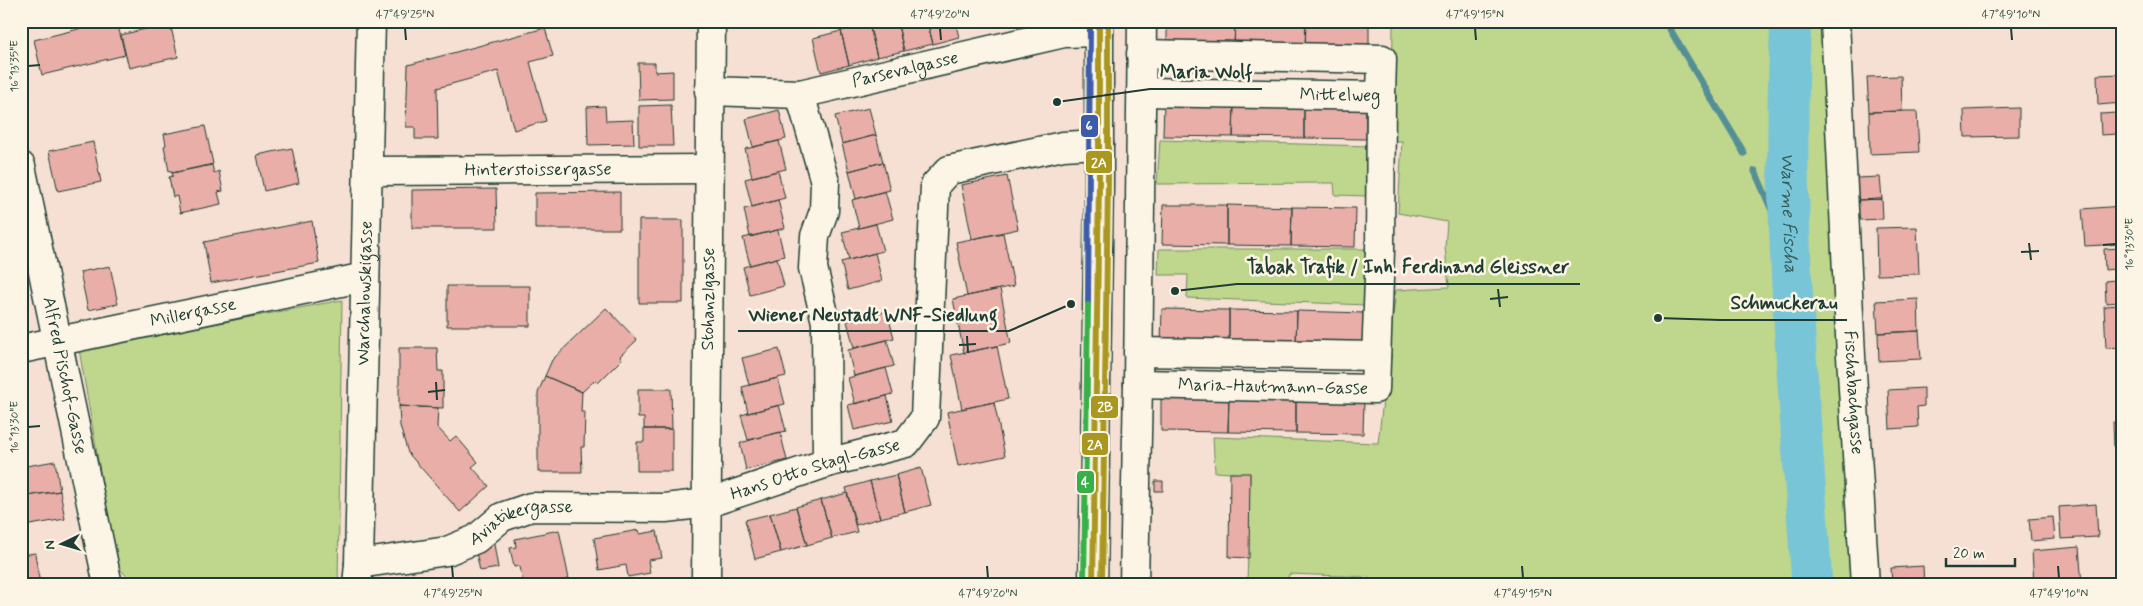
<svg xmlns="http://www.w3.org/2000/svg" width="2143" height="606" font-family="Mynerve,sans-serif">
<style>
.green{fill:#bfd68d;stroke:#6f8a60}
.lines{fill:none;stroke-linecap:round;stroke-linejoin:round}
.stream{stroke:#558f96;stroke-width:7}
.river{stroke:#79c5d8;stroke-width:41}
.building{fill:#e9aea8;stroke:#1f3d34}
.minor-casing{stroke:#1f3d34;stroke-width:31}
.secondary-casing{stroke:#1f3d34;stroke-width:31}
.minor{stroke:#fcf5e5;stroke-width:28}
.secondary{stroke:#fcf5e5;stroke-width:28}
.bus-1-casing{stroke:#fcf5e5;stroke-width:10}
.bus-2-casing{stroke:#fcf5e5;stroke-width:10}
.bus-3-casing{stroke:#fcf5e5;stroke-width:10}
.bus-4-casing{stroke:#fcf5e5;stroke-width:10}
.bus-1{stroke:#a99720;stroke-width:6}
.bus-2{stroke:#a99720;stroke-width:6}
.bus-3{stroke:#3c5caa;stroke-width:6}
.bus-4{stroke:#38af49;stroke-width:6}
.ticks{fill:none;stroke:#1f3d34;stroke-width:2}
.labels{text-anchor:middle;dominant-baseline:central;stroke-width:5;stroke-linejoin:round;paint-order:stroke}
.street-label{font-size:18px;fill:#1f3d34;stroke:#fcf5e5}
.water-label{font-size:19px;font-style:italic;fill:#365f5d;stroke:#fcf5e5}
.leader{fill:none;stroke:#1f3d34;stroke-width:2}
.callout-dot{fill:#1f3d34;stroke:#fcf5e5;stroke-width:2}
.callout-label{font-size:19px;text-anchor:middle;font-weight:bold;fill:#1f3d34;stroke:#fcf5e5;stroke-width:5;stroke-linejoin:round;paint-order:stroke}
.line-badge{stroke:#fcf5e5;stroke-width:2}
.badge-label{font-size:14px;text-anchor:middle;font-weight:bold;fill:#fff}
.neatline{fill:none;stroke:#1f3d34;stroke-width:2}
.ticks-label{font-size:12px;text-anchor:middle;fill:#1f3d34}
</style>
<rect width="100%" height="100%" fill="#f6e0d3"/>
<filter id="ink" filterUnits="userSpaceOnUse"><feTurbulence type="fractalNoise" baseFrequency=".02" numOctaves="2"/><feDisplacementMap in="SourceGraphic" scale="10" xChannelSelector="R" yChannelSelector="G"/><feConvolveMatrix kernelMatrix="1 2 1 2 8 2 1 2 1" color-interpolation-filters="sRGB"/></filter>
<g filter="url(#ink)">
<path class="green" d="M1393 21H1825V111L1855 585H1369V577L1289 574 1287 585H1247L1250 474 1215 472 1213 437 1378 443 1396 290 1449 287 1445 247 1447 222 1398 213 1402 141H1392Z
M1160 140 1369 146 1367 196 1335 195 1334 183 1157 184Z
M1159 249H1366L1367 305 1187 298 1188 275H1158Z
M342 300 338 585H134L116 564 79 349Z"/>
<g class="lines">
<path class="stream" d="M1665 21 1744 153
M1755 171 1791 255"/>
<path class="river" id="s1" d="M1791 21C1780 209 1800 398 1812 585"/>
</g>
<path class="building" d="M111 21H117L125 55 42 75 34 40Z
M878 21H897L904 51 877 57 869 23Z
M897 21H927L933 44 904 51Z
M927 21H955L959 37 933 44Z
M1167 21H1235L1234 48 1167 47Z
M1235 21H1306L1305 49 1234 48Z
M1306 21H1369V50L1305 49Z
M170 23 178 57 129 68 121 35Z
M869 23 877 57 849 65 841 31Z
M545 28 553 56 530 62 546 121 514 130 498 71 437 88 438 139H415V127H406L408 65Z
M841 31 849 65 821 72 813 38Z
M638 63H655V72L673 71V99L639 100Z
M2122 74V103L2098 105 2097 75Z
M1901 76 1902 111 1869 112 1867 77Z
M1164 101 1234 103 1233 137 1163 136Z
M1234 103 1304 104V138L1233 137Z
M2122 103V137H2118V134L2101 135 2100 114 2117 113 2116 104Z
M1304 104 1366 105V139L1304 138Z
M671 105 673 146H639V106Z
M605 106 606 121 633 120 634 144 588 145 587 107Z
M869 108 876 135 842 144 835 116Z
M2019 108V136L1965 137 1964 110Z
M779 110 786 139 753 147 746 119Z
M1902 111H1917L1919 152 1870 154 1869 112Z
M205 126 213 164 172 173V171H169L164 146 166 145 164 134Z
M876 135 883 162 849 171 842 144Z
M779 141 786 169 752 177 745 149Z
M93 142 101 182 58 191 49 151Z
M292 148 299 183 264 191 257 155Z
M883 162 890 190 856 199 849 171Z
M212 165 214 173 219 171 223 191 218 192 221 204 180 213 177 196 173 197 169 177 173 176 172 173Z
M778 171 785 198 752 207 745 179Z
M1007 176 1018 229 972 239 961 185Z
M1880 177 1882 199 1858 200 1857 178Z
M496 189 497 228H412V190Z
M885 191 893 219 859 228 852 200Z
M620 192V229H535V193Z
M1882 199 1883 219 1859 220 1858 200Z
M778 200 785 228 750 237 744 209Z
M1163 205H1227V245L1162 244Z
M1227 205 1292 207 1291 246 1227 245Z
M2122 206V244L2085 246 2082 209Z
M1292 207 1356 208 1355 247 1291 246Z
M639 220H683V303H639Z
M312 221 319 263 211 283 204 242Z
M876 224 883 251 849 260 842 232Z
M1917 227 1919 274 1877 275 1876 228Z
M778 230 784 256 750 265 743 238Z
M1003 233 1014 286 967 296 956 242Z
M2122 248V302L2106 303 2105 281 2115 280 2114 269 2105 270 2104 249Z
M875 253 882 281 848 290 841 262Z
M777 258 784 286 750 295 743 267Z
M110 266 118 304 88 310 80 272Z
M447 286H530V326H447Z
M1000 289 1011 343 964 353 953 299Z
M1918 299 1919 331 1878 333 1876 301Z
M2122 305V347L2106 348 2104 306Z
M606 308 637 340 620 356 622 359 598 383 595 380 582 392 545 376 552 360Z
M1162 309 1229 310V345L1161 344Z
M1229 310 1297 311 1296 346 1229 345Z
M887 311 894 338 854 348 847 321Z
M1297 311 1364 313V347L1296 346Z
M1919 331 1921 359 1879 361 1878 333Z
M887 340 894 366 854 376 848 350Z
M997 346 1008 399 962 409 951 355Z
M399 348H437L438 371H443V408L399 406Z
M779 349 786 376 749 385 742 358Z
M886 368 893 394 855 404 848 378Z
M545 376 582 392 581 412H585L584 447H581L582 472H538V393Z
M778 378 785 404 748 413 742 387Z
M1924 388V406L1917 407 1918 427 1890 429 1888 390Z
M638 389H671L672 429H644V418H638Z
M887 396 893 421 854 430 848 405Z
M1161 396 1229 397 1228 432 1161 431Z
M1229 397 1296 398V433L1228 432Z
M1296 398 1364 400 1363 434 1296 433Z
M994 402 1005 456 958 466 947 412Z
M779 405 786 431 748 440 741 415Z
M399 406 438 408 437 427 450 441 456 436 478 462 472 467 489 486 460 512 408 453 400 426Z
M2122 421V447L2114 448 2113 422Z
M644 429H672V471H637V442H644Z
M780 432 787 460 746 470 740 443Z
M55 461 60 491 26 496 21 467Z
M921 468 931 505 905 512 896 475Z
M1230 473H1250L1249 558 1229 557Z
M896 475 905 512 880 518 870 481Z
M870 481 880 518 856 525 846 488Z
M1155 481H1163V491H1155Z
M60 491 65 519 24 526 21 497Z
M847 493 857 532 832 538 821 500Z
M821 500 832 538 807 545 796 507Z
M2096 504 2098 537 2061 539 2059 507Z
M796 507 807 545 781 552 770 514Z
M770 514 781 552 755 559 745 520Z
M2053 517 2055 539 2031 541 2029 519Z
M559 530 569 579 541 585H523L520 566 514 567 510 548 516 547 515 539Z
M639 530 640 534 657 531 662 558 648 560 650 573 628 577 626 565 599 570 594 538Z
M494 544 498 568 480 571 475 547Z
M2079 547 2082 585H2034L2032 551Z
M35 553 40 585H21V555Z
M1923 566 1924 585H1892L1891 568Z"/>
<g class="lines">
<g class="minor-casing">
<g id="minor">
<path id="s2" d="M1835 21 1851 356 1865 585"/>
<path id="s3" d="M709 91 800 94 1064 33 1099 32"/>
<path id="s4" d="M1141 92 1381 96 1382 59 1141 54"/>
<path d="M800 94 825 182 824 211 815 236 813 268 826 322 827 463"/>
<path id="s5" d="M21 166 108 585"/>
<path id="s6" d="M368 171 709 169"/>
<path id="s7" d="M21 349 365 277"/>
<path d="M1138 352 1376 356"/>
<path id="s8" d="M1138 384 1375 389 1380 251 1381 96"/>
<path id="s9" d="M359 564 371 21"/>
<path id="s10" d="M706 577 711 21"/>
<path id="s11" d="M357 585 359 564 447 551 476 539 502 517 531 507 665 508 708 503 827 463 906 443 925 418 935 185 949 170 1063 146 1099 144"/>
<path d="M1134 585 1138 384 1142 21"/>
</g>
</g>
<g class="secondary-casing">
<path id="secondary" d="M1093 585 1099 183V21"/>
</g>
<use href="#minor" class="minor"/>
<use href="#secondary" class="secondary"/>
<g class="bus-1-casing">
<path id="bus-1" d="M1093 585 1099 183V21"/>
</g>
<g class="bus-2-casing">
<path id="bus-2" d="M1102 585 1108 183V21"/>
</g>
<g class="bus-3-casing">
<path id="bus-3" d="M1088 305 1090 21"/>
</g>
<g class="bus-4-casing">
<path id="bus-4" d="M1084 585 1088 305"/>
</g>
<use href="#bus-1" class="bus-1"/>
<use href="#bus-2" class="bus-2"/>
<use href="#bus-3" class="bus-3"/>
<use href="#bus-4" class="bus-4"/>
</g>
</g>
<path class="ticks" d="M405 28 406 40M940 28 941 40M1475 28 1476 40M2011 28 2012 40M28 66 40 65M2029 243 2031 260M2103 245 2116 244M2021 252 2039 251M1498 289 1500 307M1490 299 1508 297M967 336 968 353M959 345 976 344M436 382 437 400M428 392 445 390M28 427 40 426M452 566 453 578M987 566 988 578M1522 566 1523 578M2058 566 2059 578"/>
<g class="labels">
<g class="street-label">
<text stroke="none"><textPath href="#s3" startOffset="199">Parsevalgasse</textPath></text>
<text stroke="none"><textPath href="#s4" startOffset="199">Mittelweg</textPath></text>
<text stroke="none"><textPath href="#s6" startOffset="170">Hinterstoissergasse</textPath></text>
<text stroke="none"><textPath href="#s9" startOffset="271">Warchalowskigasse</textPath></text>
<text stroke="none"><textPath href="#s10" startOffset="278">Stohanzlgasse</textPath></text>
<text stroke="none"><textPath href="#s7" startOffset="176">Millergasse</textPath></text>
<text stroke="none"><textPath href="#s5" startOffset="214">Alfred Pischof-Gasse</textPath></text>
<text stroke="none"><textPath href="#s8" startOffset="135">Maria-Hautmann-Gasse</textPath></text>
<text stroke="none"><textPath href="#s2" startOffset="372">Fischabachgasse</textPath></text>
<text stroke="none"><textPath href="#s11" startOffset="496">Hans Otto Stagl-Gasse</textPath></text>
<text stroke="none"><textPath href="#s11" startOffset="192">Aviatikergasse</textPath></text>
</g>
<g class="water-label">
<text stroke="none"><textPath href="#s1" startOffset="192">Warme Fischa</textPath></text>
</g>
</g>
<path class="leader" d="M1057 102L1150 89H1262M1175 291L1237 284H1580M1658 318L1720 320H1847M1071 304L1009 331H738"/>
<g class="callout-dot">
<circle cx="1057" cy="102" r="5"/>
<circle cx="1175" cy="291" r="5"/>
<circle cx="1658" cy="318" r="5"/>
<circle cx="1071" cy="304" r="5"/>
</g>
<g class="callout-label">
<text x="1206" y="78">Maria Wolf</text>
<text x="1408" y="273">Tabak Trafik / Inh. Ferdinand Gleissner</text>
<text x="1784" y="309">Schmuckerau</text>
<text x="873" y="321">Wiener Neustadt WNF-Siedlung</text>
</g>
<g class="line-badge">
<rect x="1080" y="114" width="19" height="24" rx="5" fill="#3c5caa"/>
<rect x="1085" y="150" width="28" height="24" rx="5" fill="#a99720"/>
<rect x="1090" y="395" width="29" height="24" rx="5" fill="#a99720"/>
<rect x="1081" y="432" width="28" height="24" rx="5" fill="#a99720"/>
<rect x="1076" y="470" width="19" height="24" rx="5" fill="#38af49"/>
</g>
<g class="badge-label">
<text x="1089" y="130">6</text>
<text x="1099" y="167">2A</text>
<text x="1105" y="411">2B</text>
<text x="1095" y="449">2A</text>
<text x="1085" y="487">4</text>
</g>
<rect width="2143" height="606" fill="none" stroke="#fcf5e5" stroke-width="55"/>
<g transform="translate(62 544) rotate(265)" stroke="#fcf5e5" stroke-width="4" paint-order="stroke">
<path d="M0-4L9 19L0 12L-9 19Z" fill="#1f3d34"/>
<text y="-8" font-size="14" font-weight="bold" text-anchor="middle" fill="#1f3d34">N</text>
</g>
<path d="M1946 558v8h69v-8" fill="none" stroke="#1f3d34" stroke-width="2.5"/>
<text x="1953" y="558" font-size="15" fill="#1f3d34" stroke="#fcf5e5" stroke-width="4" paint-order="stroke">20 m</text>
<rect x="28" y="28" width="2088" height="550" class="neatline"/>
<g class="ticks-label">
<text x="405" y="18">47°49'25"N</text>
<text x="940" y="18">47°49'20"N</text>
<text x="1475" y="18">47°49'15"N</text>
<text x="2011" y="18">47°49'10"N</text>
<text transform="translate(14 66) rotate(-90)" y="4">16°13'35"E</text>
<text transform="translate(2129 244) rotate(-90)" y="4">16°13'30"E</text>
<text transform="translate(14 427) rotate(-90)" y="4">16°13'30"E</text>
<text x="453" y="597">47°49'25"N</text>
<text x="988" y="597">47°49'20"N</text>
<text x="1523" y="597">47°49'15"N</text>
<text x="2059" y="597">47°49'10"N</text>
</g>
</svg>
